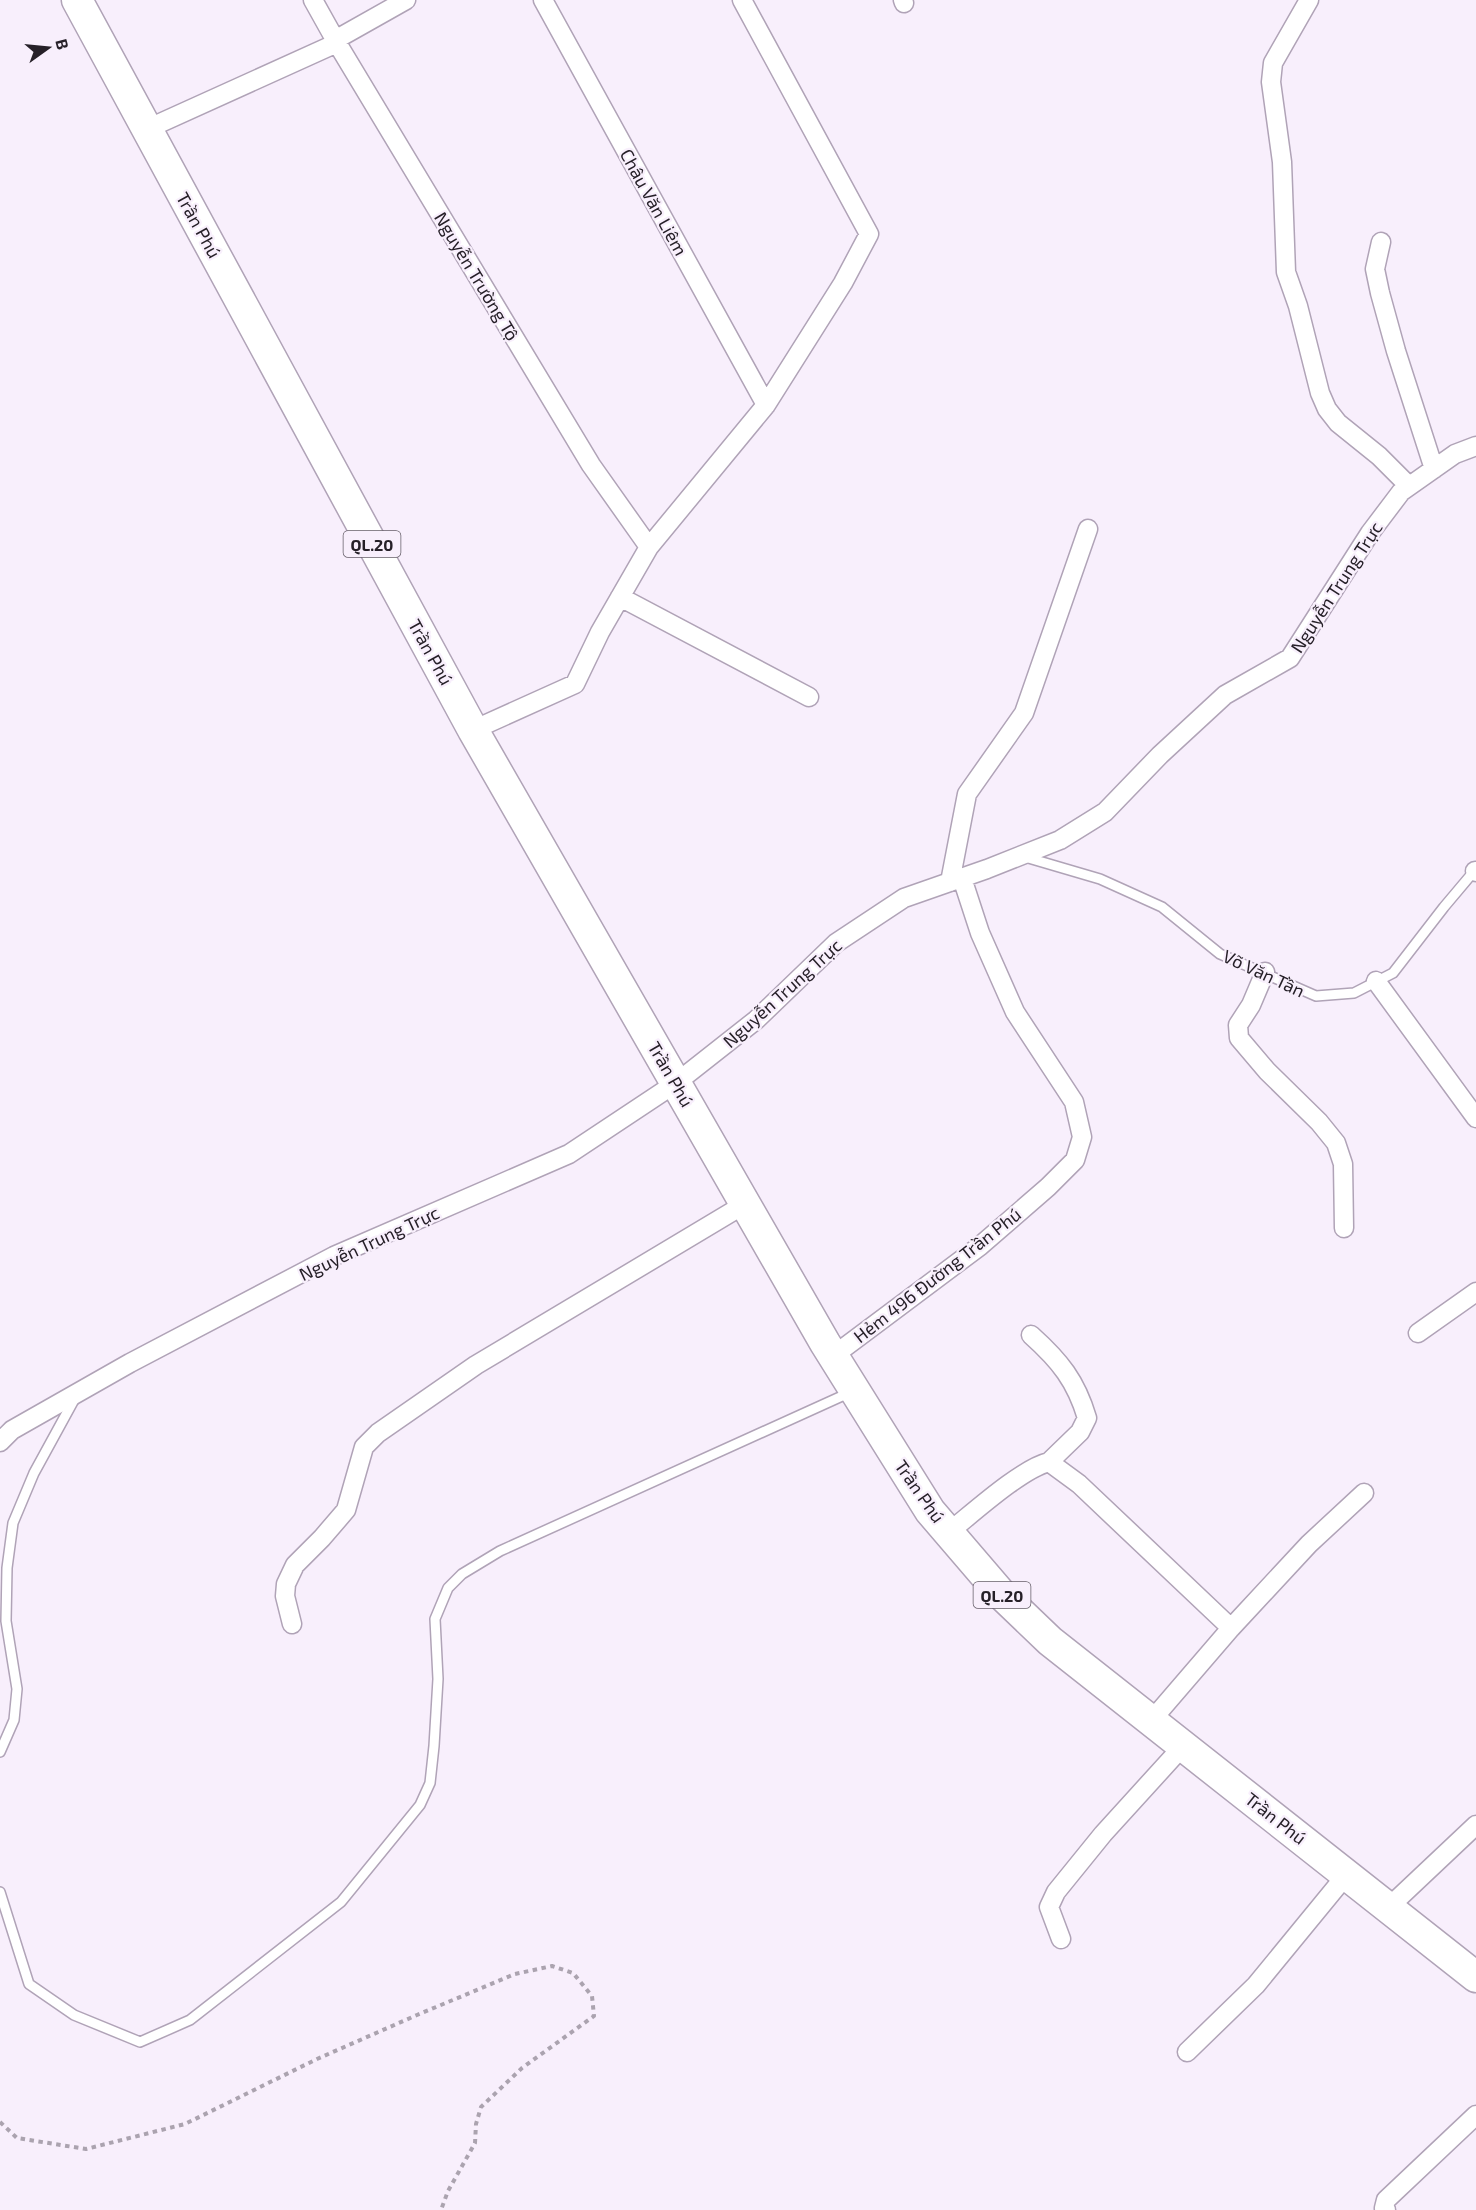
<svg xmlns="http://www.w3.org/2000/svg" width="1476" height="2210" font-family="'Exo 2',sans-serif">
<style>
.lines{fill:none;stroke-linecap:round;stroke-linejoin:round}
.service-casing{stroke:#b0a3b7;stroke-width:12}
.minor-casing{stroke:#b0a3b7;stroke-width:21}
.trunk-casing{stroke:#b0a3b7;stroke-width:33}
.path{stroke:#aba3af;stroke-width:4;stroke-dasharray:4.5 4.5;stroke-linecap:butt}
.service{stroke:#fff;stroke-width:9}
.minor{stroke:#fff;stroke-width:18}
.trunk{stroke:#fff;stroke-width:30}
.labels{text-anchor:middle;dominant-baseline:central;stroke-width:4.5;stroke-linejoin:round;paint-order:stroke}
.shield{fill:#f8effc;stroke:#655e68;stroke-width:1.5}
.shield-label{font-size:16px;font-weight:bold;fill:#262028}
.street-label{font-size:18px;fill:#262028;stroke:#f8effc}
</style>
<rect width="100%" height="100%" fill="#f8effc"/>
<g class="lines">
<g class="service-casing">
<path id="service" d="M1025 857 1100 879 1162 907 1220 954 1316 996 1354 993 1393 973 1444 907 1476 869
M0 1752 14 1720 17 1689 6 1621 7 1568 13 1523 34 1473 75 1398
M0 1892 29 1984 74 2015 140 2042 190 2020 341 1902 420 1805 430 1783 434 1746 438 1679 435 1619 448 1588 462 1574 500 1551 851 1392"/>
</g>
<g class="minor-casing">
<path id="minor" d="M313 0 337 43 591 465 649 547
M543 0 766 405
M903 0 904 3
M1309 0 1273 63 1271 82 1282 162 1286 272 1298 306 1320 393 1327 409 1338 423 1379 456 1409 486
M335 40 406 0
M147 129 337 43
M1381 242 1375 269 1380 293 1396 351 1434 469
M620 597 809 697
M473 730 575 684 600 632 649 547 766 405 843 283 869 234 742 0
M1475 871 1476 872
M950 882 967 794 1024 713 1088 529
M1265 972 1251 1005 1238 1025 1239 1038 1267 1071 1319 1122 1336 1143 1343 1164 1344 1228
M1376 981 1476 1118
M1418 1333 1476 1292
M1031 1335C1060 1361 1076 1381 1087 1418L1080 1432 1049 1462
M833 1356 980 1246 1048 1187 1075 1160 1082 1137 1074 1102 1015 1012 980 933 962 878
M0 1442 12 1430 130 1363 334 1256 569 1154 676 1083 756 1020 836 943 904 898 987 869 1060 840 1105 812 1160 755 1225 695 1290 658 1370 533 1401 492 1455 454 1476 446
M949 1532C973 1513 1021 1469 1049 1462L1079 1484 1231 1628
M292 1624 285 1596 286 1584 295 1565 322 1538 346 1510 364 1447 378 1433 476 1365 745 1204
M1151 1721 1231 1628 1309 1544 1364 1493
M1389 1907 1476 1825
M1061 1939 1049 1907 1056 1892 1103 1834 1183 1746
M1187 2052 1256 1985 1347 1874
M1386 2210 1384 2208 1386 2200 1476 2115"/>
</g>
<g class="trunk-casing">
<path id="trunk" d="M77 0 473 730 825 1343 930 1511 1002 1595 1050 1641 1476 1977"/>
</g>
<path class="path" d="M0 2122 17 2138 86 2149 185 2124 317 2059 417 2015 515 1974 552 1966 573 1973 592 1996 594 2016 522 2068 481 2107 476 2124 475 2143 448 2191 441 2210"/>
<use href="#service" class="service"/>
<use href="#minor" class="minor"/>
<use href="#trunk" class="trunk"/>
</g>
<g class="labels">
<g class="shield">
<rect x="343.5" y="531" width="57" height="26" rx="4.5"/>
<rect x="973.5" y="1582" width="57" height="26" rx="4.5"/>
</g>
<g class="shield-label">
<text x="372" y="544">QL.20</text>
<text x="1002" y="1595">QL.20</text>
</g>
<g class="street-label">
<text transform="translate(654 202) rotate(61)">Châu Văn Liêm</text>
<text transform="translate(199 225) rotate(61)">Trần Phú</text>
<text transform="translate(477 276) rotate(59)">Nguyễn Trường Tộ</text>
<text transform="translate(1336 587) rotate(-57)">Nguyễn Trung Trực</text>
<text transform="translate(431 652) rotate(61)">Trần Phú</text>
<text transform="translate(1264 973) rotate(25)">Võ Văn Tần</text>
<text transform="translate(782 993) rotate(-42)">Nguyễn Trung Trực</text>
<text transform="translate(671 1074) rotate(60)">Trần Phú</text>
<text transform="translate(369 1243) rotate(-25)">Nguyễn Trung Trực</text>
<text transform="translate(937 1275) rotate(-38)">Hẻm 496 Đường Trần Phú</text>
<text transform="translate(920 1491) rotate(55)">Trần Phú</text>
<text transform="translate(1276 1818) rotate(38)">Trần Phú</text>
</g>
</g>
<g transform="translate(48 48) rotate(75)" stroke="#f8effc" stroke-width="4.5" paint-order="stroke">
<path d="M0-4.5L10 22L0 15L-10 22Z" fill="#262028"/>
<text y="-9" font-size="16" font-weight="bold" text-anchor="middle" fill="#262028">B</text>
</g>
</svg>
